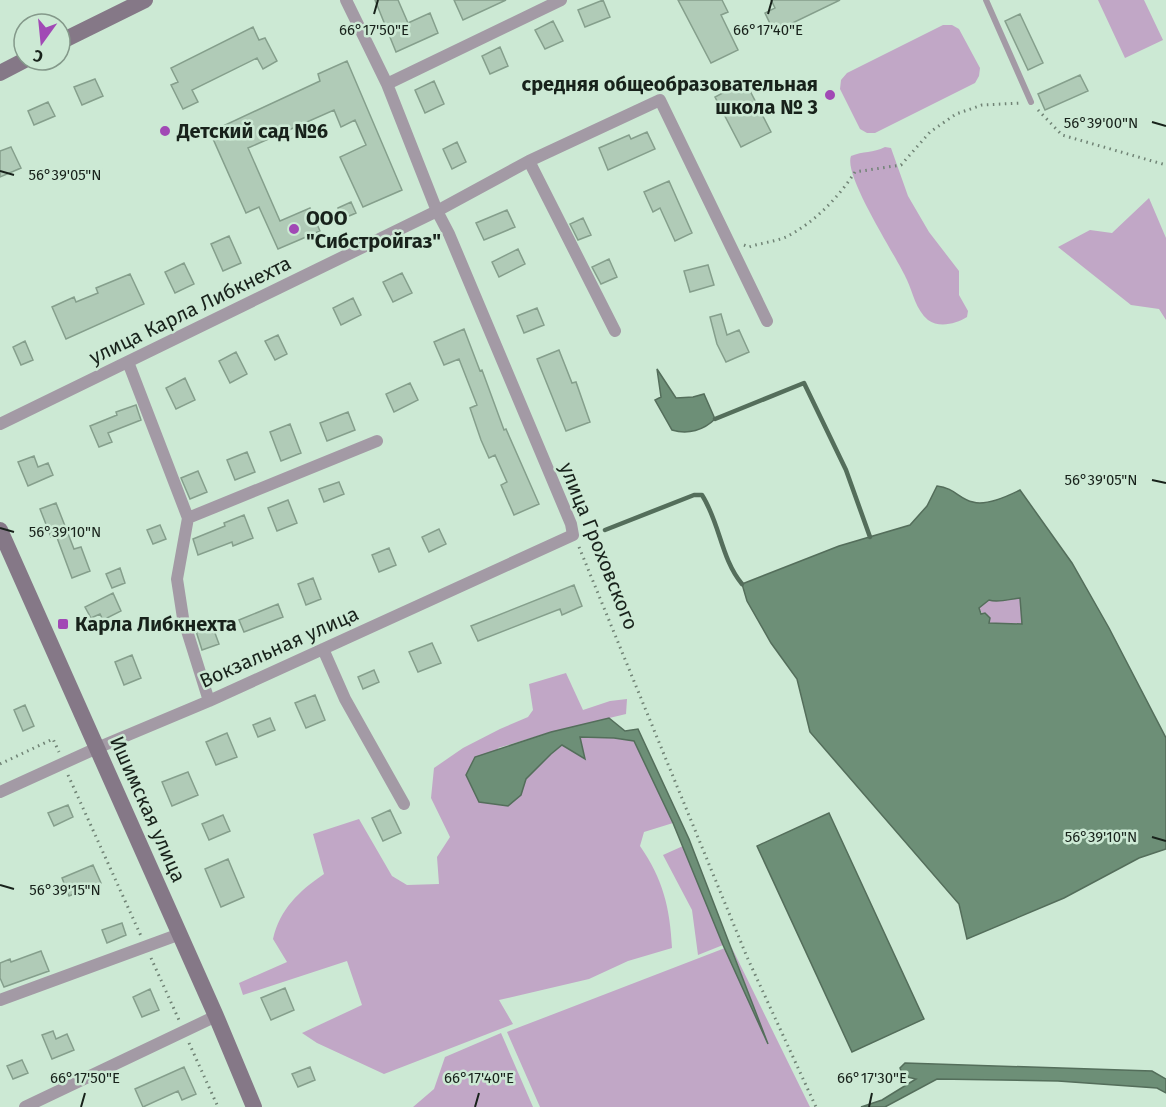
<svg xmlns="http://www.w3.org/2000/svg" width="1166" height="1107" font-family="'Fira Sans',sans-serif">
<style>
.green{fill:#c1a7c6}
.water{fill:#6d8f77;stroke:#546e5b;stroke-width:1.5;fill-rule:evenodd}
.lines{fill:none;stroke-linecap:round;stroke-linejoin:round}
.stream{stroke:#546e5b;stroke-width:4.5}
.building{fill:#b0cbb7;stroke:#859f8c;stroke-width:1.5}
.path{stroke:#708375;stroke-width:3;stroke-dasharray:1.5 4.5;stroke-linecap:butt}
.service{stroke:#a39aa5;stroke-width:6}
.minor{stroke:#a39aa5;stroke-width:12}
.secondary{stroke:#857887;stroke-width:16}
.ticks{fill:none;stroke:#18221b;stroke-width:2}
.poi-dot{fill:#a149b5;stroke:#cce9d4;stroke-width:2}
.labels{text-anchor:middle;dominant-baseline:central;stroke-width:5;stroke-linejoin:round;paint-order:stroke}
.poi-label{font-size:20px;font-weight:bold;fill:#18221b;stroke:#cce9d4;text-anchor:start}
.street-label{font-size:20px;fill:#18221b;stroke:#cce9d4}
.ticks-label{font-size:15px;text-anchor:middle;fill:#18221b;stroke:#cce9d4;stroke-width:5;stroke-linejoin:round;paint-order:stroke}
</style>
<rect width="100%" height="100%" fill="#cce9d4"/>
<path class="green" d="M1098 0H1144L1163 40 1125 58Z
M943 25H952L959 29 980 68 979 76 975 83 875 133H867L860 129 840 89 841 80 847 73Z
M885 147 891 148 908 196 929 232 959 271V295L968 311 967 317C956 324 939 328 928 320 916 310 913 293 907 280 897 257 843 176 851 156 863 151 873 153 885 147Z
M1149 198 1166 238V320L1159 309 1131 305 1058 247 1090 230 1112 233Z
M1021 598 1023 624 988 623 979 608 989 600C998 603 1010 599 1021 598Z
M566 673 583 710 610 701 627 699 626 714 551 732 498 748 521 795 526 779 551 754 563 745 585 759 579 737 615 738 634 741 673 823 644 832 640 846C663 879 670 908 672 948L628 961 589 979 499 1000 513 1024 384 1074 317 1043 302 1033 362 1005 347 961 243 995 239 983 287 962 273 939C280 909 299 891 324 874L313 834 359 819 392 876 407 885 439 884 437 857 450 837 431 798 434 768 463 748 500 729 528 717 533 710 529 684Z
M683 846 723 945 698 955 692 910 663 855Z
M731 946 810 1107H540L507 1032 725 948 762 1029Z
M501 1033 533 1107H413L434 1089 445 1057Z"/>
<path class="water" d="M657 369 676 398 693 397 704 394 715 419C704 430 688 435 672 430L655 400 661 397Z
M937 486C955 488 959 499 973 502 986 506 1008 496 1020 490L1072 563 1109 628 1166 738V849L1139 858 1064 898 967 939 959 904 810 732 797 679 771 643 747 601 742 584 839 546 910 525 927 506ZM1020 598 1022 624 989 623 990 618 985 613 981 614 979 608 989 600C998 603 1010 599 1020 598Z
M609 718 625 731 638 729 689 839 768 1044 723 945 673 823 634 741 614 738 580 737 585 759 562 745 551 754 526 779 521 795 508 806 479 802 466 775 475 757 551 732Z
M829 813 924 1019 852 1052 757 846Z
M905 1063 1152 1071 1166 1079V1093L1157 1088 1058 1081 937 1079 885 1107H861L882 1100 916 1079 903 1076 900 1068Z"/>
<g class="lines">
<path class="stream" d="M715 419 804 383 846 470 870 537
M605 530 694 495H702C720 523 721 559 742 584"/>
</g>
<path class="building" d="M375 0H398L408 23 430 13 438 33 396 52Z
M454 0H506L463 20Z
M603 0 610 17 585 27 578 10Z
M678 0H722L728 12 721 15 738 50 711 63Z
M771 0H840L774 32 765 13 775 8Z
M1020 14 1043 63 1028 70 1005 21Z
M553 21 563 41 545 49 535 30Z
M253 27 259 40 265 38 277 61 263 69 257 58 192 90 198 102 183 109 171 85 178 82 171 68Z
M500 47 508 66 490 74 482 56Z
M347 61 402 190 363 207 340 157 366 145 355 120 341 127 334 110 248 148 280 221 310 208 320 231 278 249 259 207 246 213 210 132 320 81 318 74Z
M1080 75 1088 91 1045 110 1038 94Z
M95 79 103 96 82 105 74 87Z
M434 81 444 104 425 113 415 90Z
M745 81 771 132 741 147 715 97Z
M48 102 55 116 34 125 28 111Z
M647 132 655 149 608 170 599 148 629 135 631 139Z
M457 142 466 162 452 169 443 149Z
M11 147 21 168 0 177V151Z
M669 181 692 233 675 241 660 208 653 212 644 192Z
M351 202 356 213 342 219 338 208Z
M507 210 515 227 484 240 476 223Z
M583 218 591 235 578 240 570 224Z
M229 236 241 263 223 271 211 244Z
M518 249 525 264 499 277 492 262Z
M609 259 617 277 601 284 592 267Z
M184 263 194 284 175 293 165 272Z
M708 265 714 285 690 292 684 271Z
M402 273 412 293 393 302 383 282Z
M130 274 144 304 66 339 52 307 74 297 76 302 98 293 96 288Z
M353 298 361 315 341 325 333 308Z
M537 308 544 325 524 333 517 316Z
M721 314 727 335 739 330 749 352 726 362 717 344 710 317Z
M464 329 480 371 482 370 504 430 506 429 539 504 514 515 501 485 507 482 495 455 489 458 481 440 470 408 477 405 459 359 444 365 434 342Z
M278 335 287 354 275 360 265 341Z
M25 341 33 360 21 365 13 347Z
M559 350 572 383 576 382 590 422 566 431 537 359Z
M236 352 247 374 230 383 219 361Z
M185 378 195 400 176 409 166 388Z
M410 383 418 400 394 412 386 394Z
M136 405 141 420 108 433 112 442 99 447 90 426 117 415 116 412Z
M348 412 355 430 327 441 320 423Z
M290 424 301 453 281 461 270 432Z
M247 452 255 472 235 480 227 460Z
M34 456 38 467 48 463 53 475 28 486 18 462Z
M198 471 207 492 190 499 181 478Z
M339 482 344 494 324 502 319 489Z
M288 500 297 523 277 531 268 508Z
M56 503 74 549 81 547 90 571 72 578 56 535 51 537 40 509Z
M244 515 253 538 233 546 232 542 198 555 193 539 225 526 224 523Z
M160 525 166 539 153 544 147 530Z
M439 529 446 544 429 552 422 537Z
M389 548 396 565 379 572 372 555Z
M120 568 125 583 112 588 106 574Z
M313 578 321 599 306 605 298 584Z
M574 585 582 606 562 615 560 609 478 641 471 626Z
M113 593 121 611 103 620 100 614 91 618 85 607Z
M278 604 283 617 244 632 239 620Z
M212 625 219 644 202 650 196 631Z
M432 643 441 663 418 672 409 652Z
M132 655 141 678 124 685 115 662Z
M374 670 379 682 363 689 358 677Z
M315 695 325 720 306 728 295 703Z
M25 705 34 726 23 731 14 710Z
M270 718 275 730 258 737 253 725Z
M227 733 237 757 216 765 206 742Z
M188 772 198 795 172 806 162 782Z
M68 805 73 817 54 826 48 813Z
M390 810 401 833 383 841 372 818Z
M223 815 230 831 209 840 202 824Z
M228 859 244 897 221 907 205 869Z
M93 865 101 883 69 896 62 878Z
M122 923 126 935 107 943 102 930Z
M41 951 49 971 4 987 0 978V963L10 959 11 962Z
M285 988 294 1010 271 1020 261 998Z
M150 989 159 1010 142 1017 133 997Z
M53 1031 56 1039 67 1034 74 1050 52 1059 42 1035Z
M22 1060 28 1073 13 1079 7 1066Z
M184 1067 196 1094 182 1100 178 1091 143 1107 135 1089Z
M310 1067 315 1080 298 1087 292 1074Z"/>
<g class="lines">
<path class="path" d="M1038 110 1062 135 1166 165
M744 245 749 247C760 243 774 242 786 237 814 223 838 198 855 172L901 165 930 132 956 114 982 105 1022 103
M579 547 747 957 816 1107
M0 764 53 739 59 752
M68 775 141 936
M151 958 179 1020
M189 1043 218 1107"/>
<path class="service" d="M986 0 1031 102"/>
<path class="minor" d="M387 84 561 0
M529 161 615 331
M128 362 188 518 177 579 183 618 209 701
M0 424 437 211 529 161 660 100 767 321
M188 518 377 441
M323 649 345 699 404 804
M0 792 97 748 209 701 573 535 571 524 449 234 437 211 387 84 346 0
M0 1000 180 934
M25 1107 216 1016"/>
<path class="secondary" d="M60 42 145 0
M0 73 25 60
M0 530 216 1016 254 1107"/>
</g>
<path class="ticks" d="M374 14 378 0M768 14 772 0M1152 122 1166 126M0 171 14 175M1152 480 1166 483M0 528 14 532M1152 837 1166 841M0 885 14 889M81 1107 85 1093M475 1107 479 1093M869 1107 872 1093"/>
<g class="poi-dot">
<circle cx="830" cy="95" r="6"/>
<circle cx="165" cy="131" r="6"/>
<circle cx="294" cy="229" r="6"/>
<rect x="57" y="618" width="12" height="12" rx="3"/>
</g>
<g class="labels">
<g class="poi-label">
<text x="818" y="84" text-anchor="end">средняя общеобразовательная<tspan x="818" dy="23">школа № 3</tspan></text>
<text x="177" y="131">Детский сад №6</text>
<text x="306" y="218">ООО<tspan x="306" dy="23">"Сибстройгаз"</tspan></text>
<text x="75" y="624">Карла Либкнехта</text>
</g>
<g class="street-label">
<text transform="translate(190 310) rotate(-26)">улица Карла Либкнехта</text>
<text transform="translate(599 546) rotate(68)">улица Гроховского</text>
<text transform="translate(279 647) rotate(-24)">Вокзальная улица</text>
<text transform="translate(148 809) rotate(66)">Ишимская улица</text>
</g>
</g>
<g class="ticks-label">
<text x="374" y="35">66°17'50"E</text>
<text x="768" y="35">66°17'40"E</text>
<text x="1101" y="128">56°39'00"N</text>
<text x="65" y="180">56°39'05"N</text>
<text x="1101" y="485">56°39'05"N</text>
<text x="65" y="537">56°39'10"N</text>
<text x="1101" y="842">56°39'10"N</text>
<text x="65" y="895">56°39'15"N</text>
<text x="85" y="1083">66°17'50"E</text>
<text x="479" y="1083">66°17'40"E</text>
<text x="872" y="1083">66°17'30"E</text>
</g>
<g transform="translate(42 42) rotate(195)"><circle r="28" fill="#cce9d4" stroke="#84998a" stroke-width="1.5"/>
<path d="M0-4.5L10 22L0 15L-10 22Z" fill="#a149b5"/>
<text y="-9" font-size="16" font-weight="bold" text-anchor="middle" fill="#18221b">С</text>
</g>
</svg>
